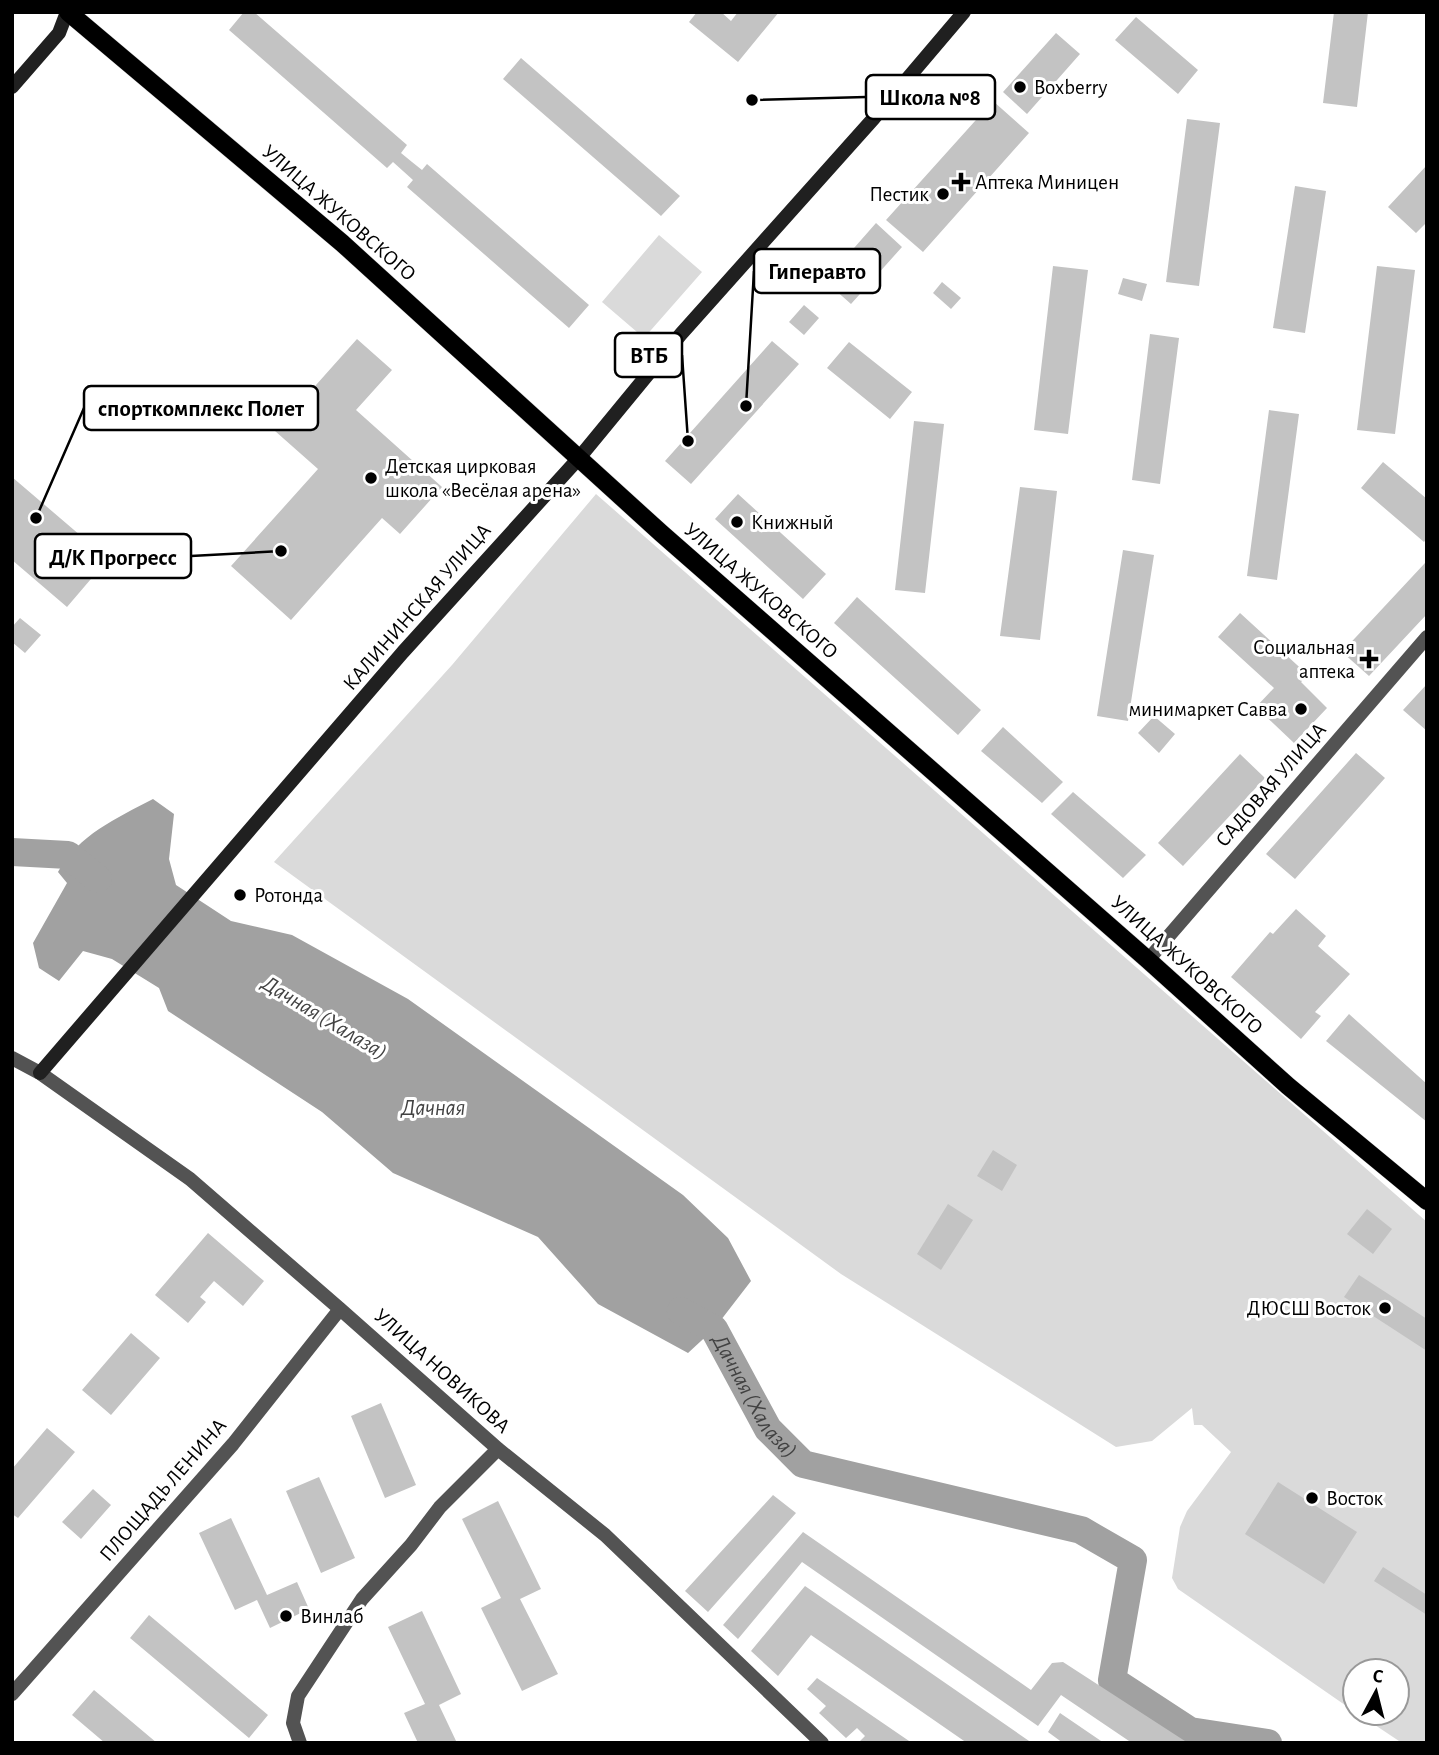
<svg xmlns="http://www.w3.org/2000/svg" width="1439" height="1755" font-family="'Alegreya Sans',sans-serif">
<style>
.green{fill:#dadada}
.water{fill:#a1a1a1}
.lines{fill:none;stroke-linecap:round;stroke-linejoin:round}
.river{stroke:#a1a1a1;stroke-width:28}
.building{fill:#c3c3c3}
.primary-casing{stroke:#dbdbdb;stroke-width:19}
.street{stroke:#535353;stroke-width:14}
.secondary{stroke:#202020;stroke-width:14}
.primary{stroke:#000;stroke-width:18}
.poi-dot{fill:#000;stroke:#fff;stroke-width:2.5}
.labels{text-anchor:middle;dominant-baseline:central;stroke-width:6;stroke-linejoin:round;paint-order:stroke}
.poi-label{font-size:21px;fill:#000;stroke:#fff;text-anchor:start}
.street-label{font-size:21px;fill:#000;stroke:#fff}
.water-label{font-size:23px;font-style:italic;fill:#424242;stroke:#fff}
.leader{fill:none;stroke:#000;stroke-width:2.5}
.callout-dot{fill:#000;stroke:#fff;stroke-width:2.5}
.callout{fill:#fff;stroke:#000;stroke-width:2.5}
.callout-label{font-size:23px;text-anchor:middle;font-weight:bold;fill:#000}
</style>
<rect width="100%" height="100%" fill="#fff"/>
<path class="green" d="M659 235 702 272 644 338 602 302Z
M596 494 1427 1222V1743H1402L1357 1713H1397V1671H1355V1712L1178 1589 1172 1578 1180 1527 1187 1511 1231 1452 1202 1425H1194L1192 1408 1152 1441 1116 1447 841 1274 274 862 452 665Z"/>
<path class="water" d="M153 799 174 814 169 859 176 885 231 921 292 935 408 999 683 1195 728 1238 751 1281 714 1329 688 1353 598 1304 538 1237 393 1173 322 1112 168 1011 159 988 112 959 83 951 59 981 39 968 33 943 67 883 58 872C78 835 117 818 153 799Z"/>
<g class="lines">
<g class="river">
<path d="M12 852 68 855 98 879"/>
<path id="s1" d="M681 1311 714 1329 768 1429 803 1464 1081 1530 1133 1560 1112 1680 1190 1731 1268 1743"/>
</g>
</g>
<path class="building" d="M244 12H254L407 145 401 153 412 162 422 170 427 164 589 305 569 328 407 187 413 180 393 162 387 168 229 30Z
M697 12H721L731 21 738 12H779L738 62 689 22Z
M1334 12H1368L1357 107 1323 103Z
M1136 17 1198 70 1178 94 1115 40Z
M1056 33 1080 54 1027 114 1003 92Z
M521 58 680 196 661 216 503 79Z
M993 101 1029 133 923 252 886 220Z
M1187 119 1220 123 1199 286 1166 282Z
M1427 165V222L1416 233 1388 207Z
M1295 186 1326 191 1305 333 1273 328Z
M876 223 902 247 851 304 825 281Z
M1053 266 1088 270 1068 434 1034 430Z
M1377 266 1415 270 1395 434 1357 430Z
M1123 278 1147 284 1142 301 1118 294Z
M942 282 961 298 951 309 933 293Z
M804 305 819 318 804 335 789 322Z
M1150 334 1179 338 1160 484 1132 480Z
M357 339 392 370 356 410 442 487 400 534 382 518 291 620 231 566 318 469 275 431Z
M772 341 799 364 691 484 665 461Z
M849 342 912 392 890 419 827 368Z
M1269 410 1299 414 1277 580 1247 576Z
M914 421 944 424 925 593 895 590Z
M1383 462 1427 499V538L1424 542 1361 488Z
M12 477 108 559 67 607 12 560Z
M1020 487 1057 491 1040 640 1000 636Z
M738 494 826 574 803 599 715 519Z
M1123 550 1154 555 1128 721 1097 716Z
M1425 563 1427 564V614L1369 676 1342 652Z
M857 597 981 710 958 735 834 623Z
M1240 613 1308 675 1301 682 1327 708 1294 743 1256 707 1274 688 1218 637Z
M20 618 41 635 25 653 12 642V627Z
M1427 684V731L1403 710Z
M1154 716 1175 734 1159 753 1138 733Z
M1003 727 1063 782 1042 803 981 751Z
M1356 753 1385 778 1295 879 1266 854Z
M1240 754 1265 778 1183 866 1158 843Z
M1073 792 1146 855 1123 878 1051 814Z
M1296 909 1326 936 1318 946 1350 974 1315 1012 1321 1016 1301 1039 1231 977 1270 932 1273 934Z
M1349 1014 1427 1084V1122L1326 1041Z
M993 1150 1017 1165 1002 1191 977 1176Z
M948 1204 973 1220 941 1270 917 1254Z
M1367 1209 1392 1229 1373 1254 1347 1234Z
M208 1233 264 1281 243 1306 214 1281 200 1297 206 1302 188 1323 155 1295Z
M1359 1275 1427 1319V1351L1344 1297Z
M131 1333 160 1358 111 1415 82 1390Z
M381 1403 416 1485 385 1498 351 1416Z
M47 1428 75 1452 18 1518 12 1514V1469Z
M319 1477 355 1558 321 1573 286 1491Z
M1278 1482 1357 1532 1324 1584 1245 1534Z
M93 1489 111 1505 81 1539 62 1522Z
M773 1495 796 1513 708 1612 685 1591Z
M498 1501 541 1589 520 1599 558 1674 522 1691 481 1608 501 1598 462 1519Z
M231 1518 267 1595 297 1582 309 1609 270 1628 257 1600 235 1610 199 1533Z
M803 1532 1031 1690 1052 1663 1063 1662 1188 1743H1132L1061 1695 1038 1726 802 1562 738 1639 723 1625Z
M1383 1567 1427 1595V1615L1374 1581Z
M805 1586 1032 1743H967L811 1635 778 1676 751 1651Z
M422 1611 461 1694 439 1705 457 1743H418L404 1713 425 1704 388 1627Z
M149 1615 268 1715 249 1738 130 1638Z
M817 1678 912 1743H858L865 1736 857 1728 846 1738 819 1713 826 1706 807 1689Z
M94 1690 157 1743H105L72 1715Z
M1060 1713 1104 1743H1063L1048 1732Z"/>
<g class="lines">
<g class="primary-casing">
<path id="primary" d="M68 12 342 243 661 533 1148 960 1288 1086 1427 1201"/>
</g>
<path class="street" d="M1148 960 1427 637
M12 1058 40 1073 190 1179 340 1309 498 1449 605 1535 822 1743
M12 1694 233 1444 340 1309
M300 1743 293 1723 298 1696 362 1599 411 1545 440 1507 498 1449"/>
<path class="secondary" d="M12 87 59 33 67 12
M40 1073 403 652 579 458 681 334 874 118 964 12"/>
<use href="#primary" class="primary"/>
</g>
<g class="poi-dot">
<circle cx="1020" cy="87" r="7"/>
<path d="M957.5 171.5h7v7h7v7h-7v7h-7v-7h-7v-7h7z"/>
<circle cx="943" cy="194" r="7"/>
<circle cx="371" cy="478" r="7"/>
<circle cx="737" cy="522" r="7"/>
<path d="M1365.5 648.5h7v7h7v7h-7v7h-7v-7h-7v-7h7z"/>
<circle cx="1301" cy="709" r="7"/>
<circle cx="240" cy="895" r="7"/>
<circle cx="1385" cy="1308" r="7"/>
<circle cx="1312" cy="1498" r="7"/>
<circle cx="286" cy="1616" r="7"/>
</g>
<g class="labels">
<g class="poi-label">
<text x="1034" y="87">Boxberry</text>
<text x="975" y="182">Аптека Миницен</text>
<text x="929" y="194" text-anchor="end">Пестик</text>
<text x="385" y="466">Детская цирковая<tspan x="385" dy="24">школа «Весёлая арена»</tspan></text>
<text x="751" y="522">Книжный</text>
<text x="1355" y="647" text-anchor="end">Социальная<tspan x="1355" dy="24">аптека</tspan></text>
<text x="1287" y="709" text-anchor="end">минимаркет Савва</text>
<text x="254" y="895">Ротонда</text>
<text x="1371" y="1308" text-anchor="end">ДЮСШ Восток</text>
<text x="1326" y="1498">Восток</text>
<text x="300" y="1616">Винлаб</text>
</g>
<g class="street-label">
<text transform="translate(339 213) rotate(41)">УЛИЦА ЖУКОВСКОГО</text>
<text transform="translate(761 591) rotate(41)">УЛИЦА ЖУКОВСКОГО</text>
<text transform="translate(417 607) rotate(-49)">КАЛИНИНСКАЯ УЛИЦА</text>
<text transform="translate(1271 785) rotate(-49)">САДОВАЯ УЛИЦА</text>
<text transform="translate(1187 965) rotate(42)">УЛИЦА ЖУКОВСКОГО</text>
<text transform="translate(442 1371) rotate(42)">УЛИЦА НОВИКОВА</text>
<text transform="translate(163 1490) rotate(-49)">ПЛОЩАДЬ ЛЕНИНА</text>
</g>
<g class="water-label">
<text transform="translate(324 1018) rotate(31)">Дачная (Халаза)</text>
<text x="433" y="1108">Дачная</text>
<text stroke="none"><textPath href="#s1" startOffset="116">Дачная (Халаза)</textPath></text>
</g>
</g>
<path class="leader" d="M752 100L866 97M746 406L754 271M688 441L682 355M36 518L84 408M281 551L191 556"/>
<g class="callout-dot">
<circle cx="752" cy="100" r="7"/>
<circle cx="746" cy="406" r="7"/>
<circle cx="688" cy="441" r="7"/>
<circle cx="36" cy="518" r="7"/>
<circle cx="281" cy="551" r="7"/>
</g>
<g class="callout">
<rect x="866" y="75" width="129" height="44" rx="7"/>
<rect x="754" y="249" width="126" height="44" rx="7"/>
<rect x="615" y="333" width="67" height="44" rx="7"/>
<rect x="84" y="386" width="234" height="44" rx="7"/>
<rect x="35" y="534" width="156" height="44" rx="7"/>
</g>
<g class="callout-label">
<text x="930" y="105">Школа №8</text>
<text x="817" y="279">Гиперавто</text>
<text x="649" y="363">ВТБ</text>
<text x="201" y="416">спорткомплекс Полет</text>
<text x="113" y="565">Д/К Прогресс</text>
</g>
<rect width="1439" height="1755" fill="none" stroke="#000000" stroke-width="28"/>
<g transform="translate(1376 1692) rotate(7)"><circle r="33" fill="#ffffff" stroke="#999999" stroke-width="2"/>
<path d="M0-5L12 26L0 18L-12 26Z" fill="#000000"/>
<text y="-10" font-size="19" font-weight="bold" text-anchor="middle" fill="#000000">С</text>
</g>
</svg>
